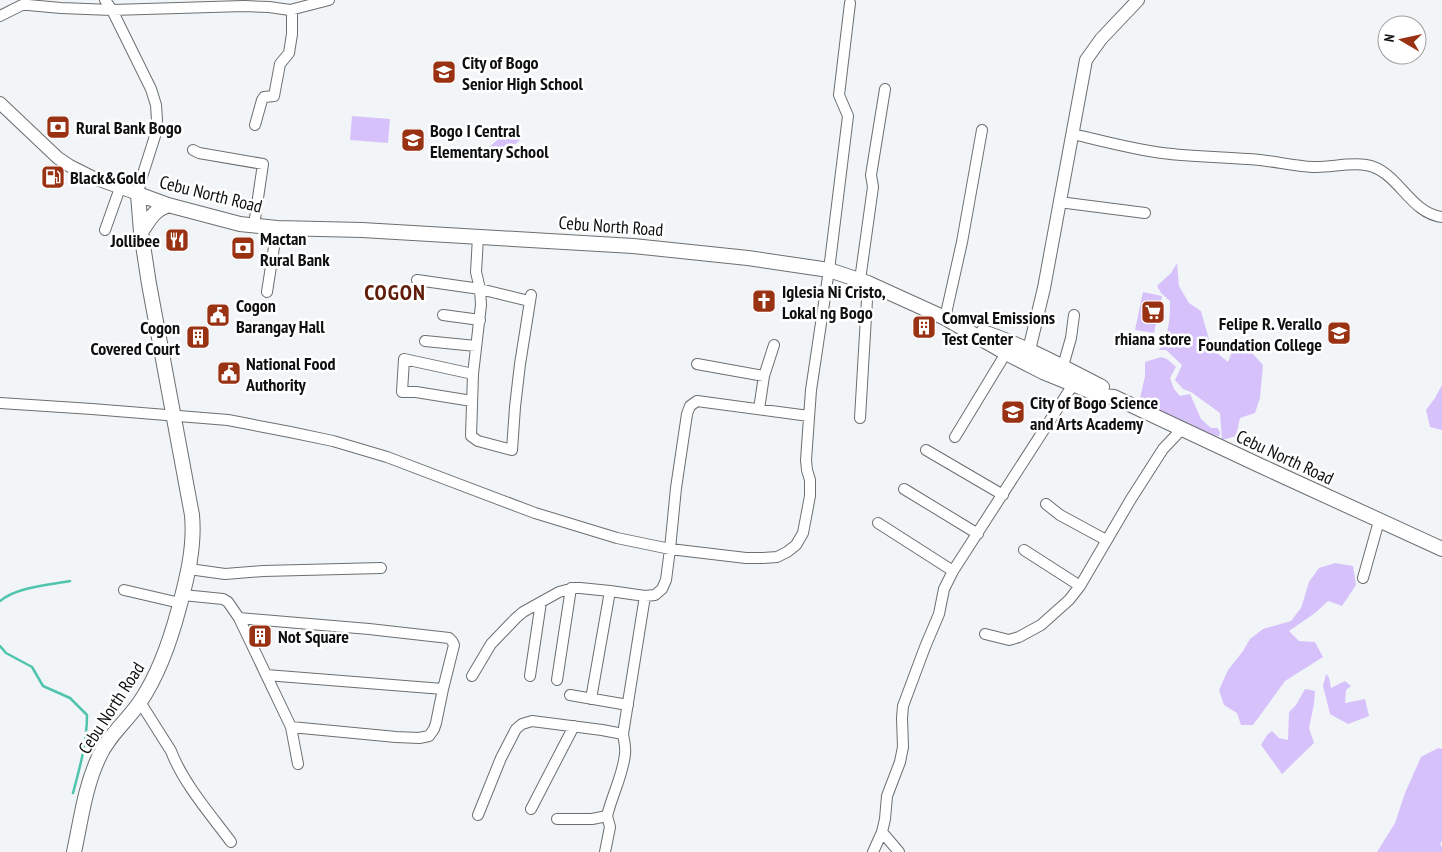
<svg xmlns="http://www.w3.org/2000/svg" width="1442" height="852" font-family="'PT Sans Narrow',sans-serif">
<style>
.green{fill:#d7c1fb}
.lines{fill:none;stroke-linecap:round;stroke-linejoin:round}
.stream{stroke:#50c4ac;stroke-width:2.5}
.minor-casing{stroke:#6c6f71;stroke-width:12}
.major-casing{stroke:#6c6f71;stroke-width:14}
.highway-casing{stroke:#6c6f71;stroke-width:16}
.minor{stroke:#fff;stroke-width:10}
.major{stroke:#fff;stroke-width:12}
.highway{stroke:#fff;stroke-width:14}
.labels{text-anchor:middle;dominant-baseline:central;stroke-width:5;stroke-linejoin:round;paint-order:stroke}
.poi-label{font-size:18px;font-weight:bold;fill:#0e0f10;stroke:#fff;text-anchor:start}
.street-label{font-size:18px;fill:#0e0f10;stroke:#fff}
.district-label{font-size:22px;font-weight:bold;letter-spacing:1px;fill:#5f1d0a;stroke:#fff}
</style>
<rect width="100%" height="100%" fill="#f1f5f8"/>
<path class="green" d="M352 116 390 119 388 143 350 140Z
M511 129 520 140 498 159 489 147Z
M1177 263 1179 286 1189 303 1201 311 1210 343 1216 352 1228 362 1235 345 1244 344 1263 365 1260 398 1255 413 1240 418 1236 436 1222 440 1220 413 1191 392 1183 389 1175 380 1182 365 1166 350H1159C1169 334 1170 320 1170 301L1161 293 1157 286 1171 273Z
M1143 292 1162 296 1154 333 1135 330Z
M1161 357 1167 359 1176 367 1170 378 1174 389 1180 396 1190 394 1201 419 1211 428H1217L1219 430 1220 434 1219 436C1204 436 1153 408 1140 398L1145 376V362Z
M1442 385V430L1430 427 1426 410 1435 398Z
M1335 563 1353 566 1356 585 1342 606 1328 601 1315 613 1289 631 1299 641 1315 642 1323 657 1285 681 1253 725H1241L1237 713 1224 705 1219 690 1228 670 1243 651 1250 639 1263 629 1291 621 1301 608 1309 582 1319 568Z
M1326 674 1329 677 1331 688 1345 681 1351 686 1346 690 1345 703 1365 699 1369 716 1348 724 1330 714 1323 686Z
M1305 689 1315 691 1314 704 1309 728 1314 743 1282 774 1261 745 1267 735 1272 731 1279 738 1288 740 1289 712 1296 705Z
M1438 748 1442 749V841L1440 844 1442 847V852H1377L1395 823 1405 793 1421 757Z"/>
<g class="lines">
<path class="stream" d="M0 601C17 587 48 585 70 581
M0 646 6 653 32 667 43 686 70 698 87 715C87 742 80 767 73 793"/>
<g class="minor-casing">
<path id="minor" d="M105 0 112 10 151 89 156 105 157 120 155 136 141 180 138 194
M0 16 22 5H28L61 8 112 10 244 6 269 7 290 10 329 0
M255 125 262 100 264 97 274 96 280 64 289 53 292 34V14L290 10
M1073 134C1102 141 1132 149 1162 153 1194 157 1227 157 1260 160 1278 162 1295 166 1313 167 1330 168 1348 162 1366 165 1398 170 1409 213 1442 217
M193 150 199 153 263 164 254 225
M1059 202 1145 213
M105 230 120 188
M478 237 476 272 480 289 481 305 473 374 471 436 478 441 512 450 515 407 520 364 531 295
M417 280 480 289 529 301
M860 280 873 187 871 175 885 89
M267 292 277 228
M443 315 480 320
M945 318 962 242 982 130
M425 341 476 346
M697 364 764 376
M1063 366 1071 338 1074 315
M472 401 416 392H402L404 359 473 374
M0 403 92 409 228 420 290 432 333 441 387 457 535 513 617 538 670 549 746 558H763L777 557 787 552 796 545 803 533 810 496V480L807 470 806 460 811 390 829 270 848 116 839 95 850 3
M759 409 764 376 774 345
M860 418 868 283
M955 437 1006 353
M926 450 1003 495
M904 489 978 534
M1046 504 1060 515 1106 540
M878 523 953 571
M1024 550 1080 586
M189 569 225 574 263 571 381 568
M1363 578 1379 521
M124 590 180 603
M183 595 223 599 228 602 239 618 291 727 298 764
M239 618 369 629 449 638 452 641 454 645 443 689 436 723 434 729 429 736 419 738 396 737 291 727
M985 634 1009 640 1019 637 1041 625 1069 600 1080 586 1131 499 1163 449 1182 429
M266 675 443 689
M472 676 491 644 516 618 523 612 559 592 574 588H580L610 591 645 596 655 595 662 589 666 580 670 549 676 488 687 414 690 406 697 401 809 416
M530 676 541 602
M557 680 571 588
M570 695 628 705
M591 699 610 591
M140 702 171 751C183 783 211 815 231 842
M531 809 574 726
M478 815 501 758 516 729 522 724 532 721 602 730 623 734
M557 819H592L607 816C612 795 623 775 625 754 626 747 624 741 623 734L645 596
M882 832 899 852
M605 852 610 827 607 816
M873 852 882 832 885 819 887 796 900 762 903 747 902 718 903 706 925 647 939 614 944 589 953 571 1076 380"/>
</g>
<g class="major-casing">
<path id="major" d="M0 103 58 158 70 166 94 178 138 194
M1025 357 1029 350 1044 288 1086 60 1101 39 1138 0"/>
</g>
<g class="highway-casing">
<path id="highway" d="M141 232C150 219 153 211 168 205
M983 332C1025 346 1063 367 1102 387
M74 852C81 820 85 786 99 757 108 736 127 721 140 702 159 674 170 642 179 608 187 578 195 547 192 515L149 284 141 232 138 194 168 205 221 219 240 224 277 228 362 230 633 246 748 258 829 270 868 283 945 318 1006 353 1043 372 1102 396 1114 397 1261 466 1442 549"/>
</g>
<use href="#minor" class="minor"/>
<use href="#major" class="major"/>
<use href="#highway" class="highway"/>
</g>
<defs>
<g id="school-square" transform="scale(1.25)"><rect x="-9" y="-9" width="18" height="18" rx="4" fill="#993113" stroke="#fff"/><path d="M0-5L7-2L0 1L-7-2ZM-4 1L0 2.5L4 1V4Q0 6-4 4Z" fill="#fff"/></g>
<g id="bank-square" transform="scale(1.25)"><rect x="-9" y="-9" width="18" height="18" rx="4" fill="#993113" stroke="#fff"/><path d="M-6-4H6V4H-6ZM0-2.3a2.3 2.3 0 1 0 0 4.6a2.3 2.3 0 1 0 0-4.6Z" fill="#fff"/></g>
<g id="fuel-square" transform="scale(1.25)"><rect x="-9" y="-9" width="18" height="18" rx="4" fill="#993113" stroke="#fff"/><path d="M-5.5-6h7V0h2V4h1.3V-2.5L3-4.5l.8-.8L6-3V5H2.5V1h-1V6h-7ZM-4.2-4.7v3.2H.2V-4.7Z" fill="#fff"/></g>
<g id="restaurant-square" transform="scale(1.25)"><rect x="-9" y="-9" width="18" height="18" rx="4" fill="#993113" stroke="#fff"/><path d="M-5-6h1v4h1v-4h1v4h1v-4h1v5L-1.5 .5V6h-2V.5L-5-1ZM5-6V6H3V1.5H1.5Q1.5-4 5-6Z" fill="#fff"/></g>
<g id="church-square" transform="scale(1.25)"><rect x="-9" y="-9" width="18" height="18" rx="4" fill="#993113" stroke="#fff"/><path d="M-1.2-6h2.4v3.5h3.3v2.4h-3.3V6h-2.4V-.1h-3.3v-2.4h3.3Z" fill="#fff"/></g>
<g id="supermarket-square" transform="scale(1.25)"><rect x="-9" y="-9" width="18" height="18" rx="4" fill="#993113" stroke="#fff"/><path d="M-6-5.5h2.5l.6 2H6L4.5 2H-2.5L-4.4-4H-6ZM-1.5 3.2a1.3 1.3 0 1 0 .1 0ZM3 3.2a1.3 1.3 0 1 0 .1 0Z" fill="#fff"/></g>
<g id="civic-square" transform="scale(1.25)"><rect x="-9" y="-9" width="18" height="18" rx="4" fill="#993113" stroke="#fff"/><path d="M-.6-6.5H3V-4.5H.6V-3L4-1V1h2V6H-6V1h2V-1L-.6-3ZM-1.2 2.5V6h2.4V2.5Z" fill="#fff"/></g>
<g id="building-square" transform="scale(1.25)"><rect x="-9" y="-9" width="18" height="18" rx="4" fill="#993113" stroke="#fff"/><path d="M-4-6H4V6H1V3H-1V6H-4ZM-2.5-4.3h1.7v1.8h-1.7ZM.8-4.3h1.7v1.8H.8ZM-2.5-1h1.7V.8h-1.7ZM.8-1h1.7V.8H.8Z" fill="#fff"/></g>
<g id="university-square" transform="scale(1.25)"><rect x="-9" y="-9" width="18" height="18" rx="4" fill="#993113" stroke="#fff"/><path d="M0-5L7-2L0 1L-7-2ZM-4 1L0 2.5L4 1V4Q0 6-4 4Z" fill="#fff"/></g>
</defs>
<g fill-rule="evenodd">
<use href="#school-square" x="444" y="72"/>
<use href="#bank-square" x="58" y="127"/>
<use href="#school-square" x="413" y="140"/>
<use href="#fuel-square" x="53" y="177"/>
<use href="#restaurant-square" x="177" y="240"/>
<use href="#bank-square" x="243" y="248"/>
<use href="#church-square" x="764" y="301"/>
<use href="#supermarket-square" x="1153" y="312"/>
<use href="#civic-square" x="218" y="315"/>
<use href="#building-square" x="924" y="327"/>
<use href="#university-square" x="1339" y="333"/>
<use href="#building-square" x="198" y="337"/>
<use href="#civic-square" x="229" y="373"/>
<use href="#school-square" x="1013" y="412"/>
<use href="#building-square" x="260" y="636"/>
</g>
<g class="labels">
<g class="poi-label">
<text x="462" y="62">City of Bogo<tspan x="462" dy="21">Senior High School</tspan></text>
<text x="76" y="127">Rural Bank Bogo</text>
<text x="430" y="130">Bogo I Central<tspan x="430" dy="21">Elementary School</tspan></text>
<text x="70" y="177">Black&amp;Gold</text>
<text x="260" y="238">Mactan<tspan x="260" dy="21">Rural Bank</tspan></text>
<text x="160" y="240" text-anchor="end">Jollibee</text>
<text x="782" y="291">Iglesia Ni Cristo,<tspan x="782" dy="21">Lokal ng Bogo</tspan></text>
<text x="236" y="305">Cogon<tspan x="236" dy="21">Barangay Hall</tspan></text>
<text x="942" y="317">Comval Emissions<tspan x="942" dy="21">Test Center</tspan></text>
<text x="1322" y="323" text-anchor="end">Felipe R. Verallo<tspan x="1322" dy="21">Foundation College</tspan></text>
<text x="180" y="327" text-anchor="end">Cogon<tspan x="180" dy="21">Covered Court</tspan></text>
<text x="1153" y="338" text-anchor="middle">rhiana store</text>
<text x="246" y="363">National Food<tspan x="246" dy="21">Authority</tspan></text>
<text x="1030" y="402">City of Bogo Science<tspan x="1030" dy="21">and Arts Academy</tspan></text>
<text x="278" y="636">Not Square</text>
</g>
<g class="street-label">
<text transform="translate(211 194) rotate(14)">Cebu North Road</text>
<text transform="translate(611 226) rotate(4)">Cebu North Road</text>
<text transform="translate(1285 457) rotate(25)">Cebu North Road</text>
<text transform="translate(111 708) rotate(-57)">Cebu North Road</text>
</g>
<g class="district-label">
<text x="395" y="292">COGON</text>
</g>
</g>
<g transform="translate(1402 40) rotate(279)"><circle r="24" fill="#ffffff" stroke="#9f9f9f"/>
<path d="M0-4L9 19L0 12L-9 19Z" fill="#993113"/>
<text y="-8" font-size="14" font-weight="bold" text-anchor="middle" fill="#0e0f10">N</text>
</g>
</svg>
